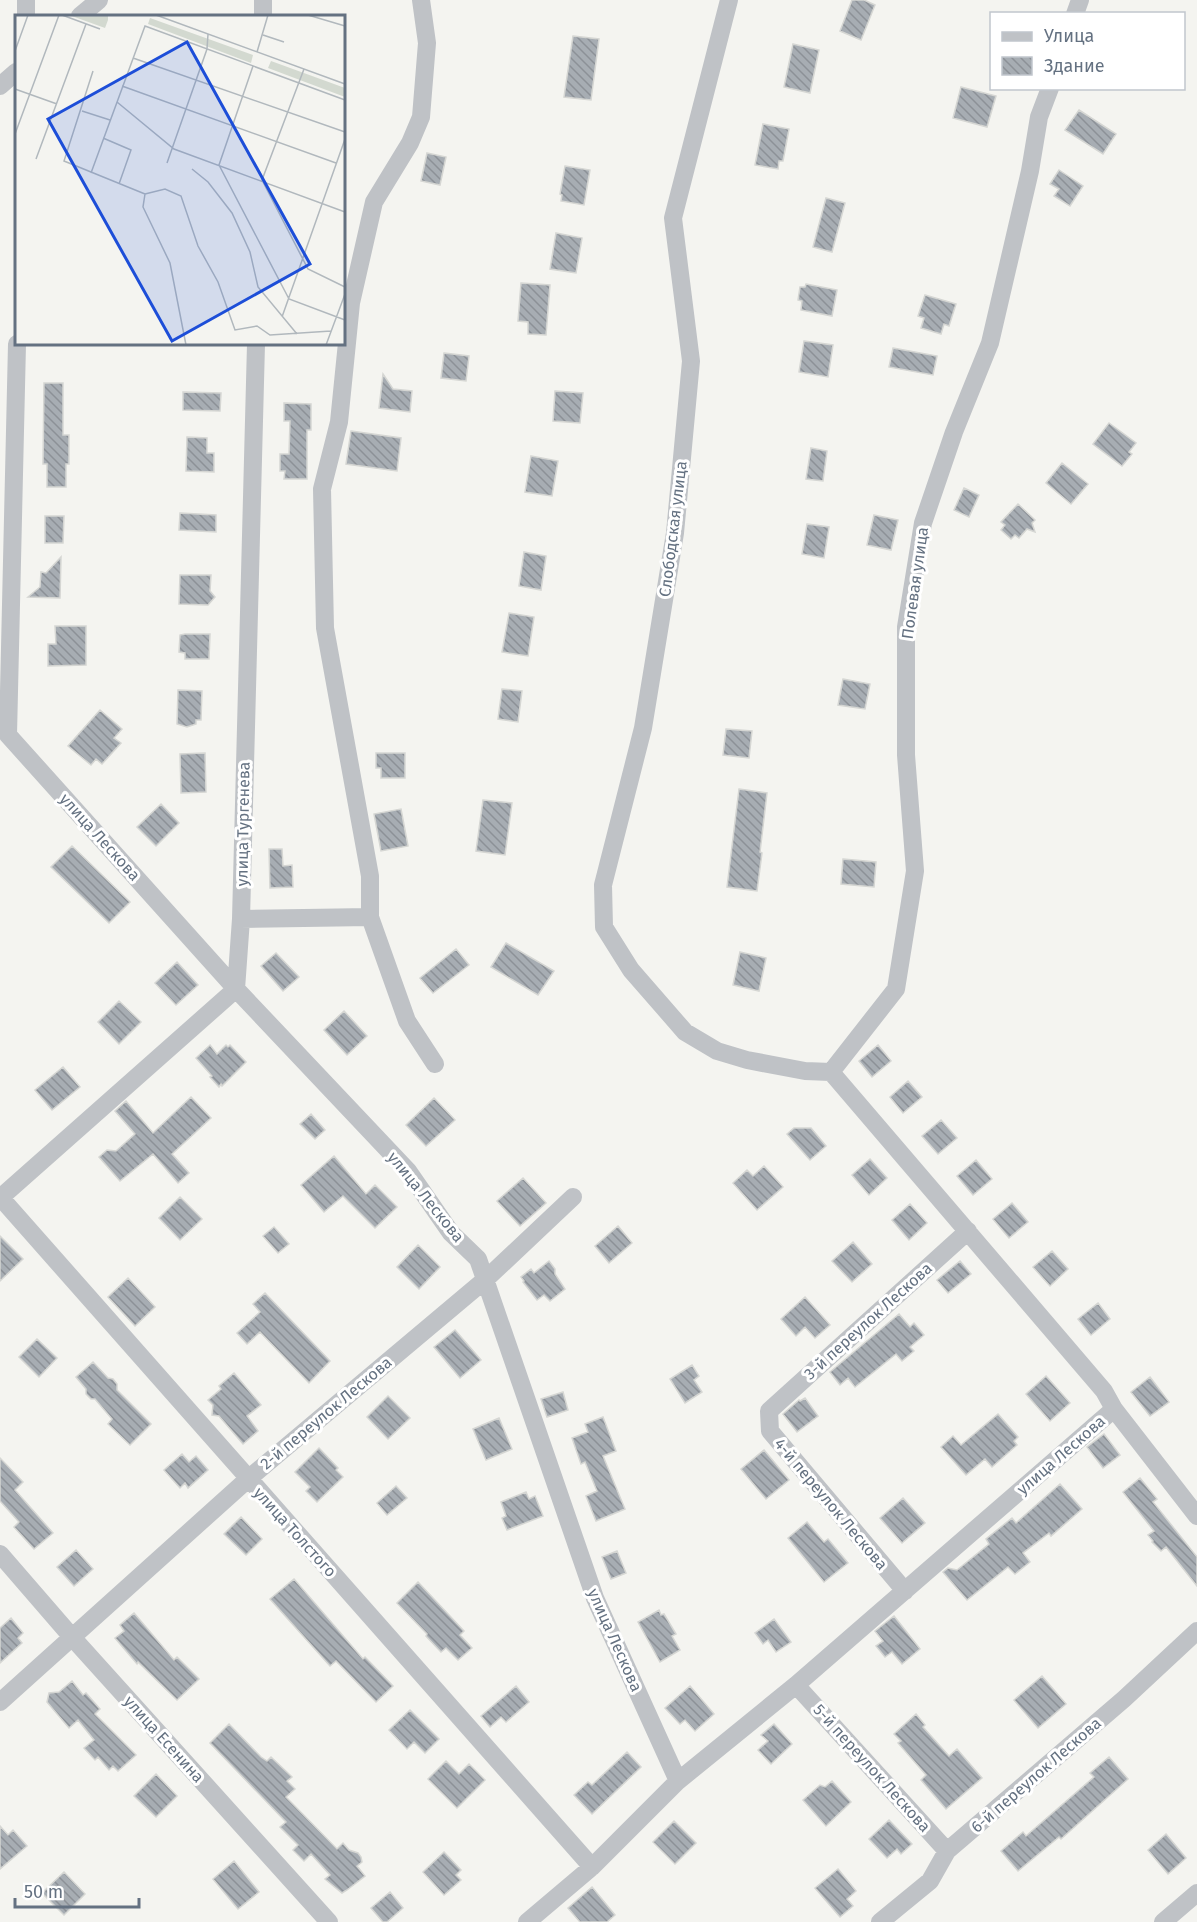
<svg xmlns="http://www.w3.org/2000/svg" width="1197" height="1922" font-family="'Fira Sans',sans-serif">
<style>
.building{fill:url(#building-back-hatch);stroke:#d5d6d3;stroke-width:1.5}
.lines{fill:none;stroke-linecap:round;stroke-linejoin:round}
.street{stroke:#bfc2c6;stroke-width:18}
.labels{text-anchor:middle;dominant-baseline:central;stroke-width:6;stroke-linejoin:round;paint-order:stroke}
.street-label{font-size:16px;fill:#647181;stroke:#fff}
.inset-road{fill:none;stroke:#b1b8bd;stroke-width:1.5}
.view{fill:#1d4ed8;fill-opacity:0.15;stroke:#1d4ed8;stroke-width:3}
.inset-edge{fill:none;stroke:#647181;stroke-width:3}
</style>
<defs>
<pattern id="building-back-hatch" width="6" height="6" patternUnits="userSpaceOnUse" patternTransform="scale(1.5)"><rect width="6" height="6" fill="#a7adb3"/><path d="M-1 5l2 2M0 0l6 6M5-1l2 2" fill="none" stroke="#8c9197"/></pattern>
</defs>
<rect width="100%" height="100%" fill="#f4f4f0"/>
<path class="building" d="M852 0H864L875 5 861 40 840 31Z
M573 36 599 39 591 100 564 97Z
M793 44 819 50 810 93 784 87Z
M961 87 996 96 987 127 953 118Z
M1079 110 1116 134 1103 154 1065 130Z
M763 124 789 129 783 161H779L778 169 755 165Z
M427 153 446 157 440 185 421 181Z
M565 166 590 170 584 205 561 201 562 195 560 194Z
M1059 170 1083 186 1070 206 1054 196 1059 189 1050 184Z
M826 198 845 203 832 252 813 247Z
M556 233 582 238 576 273 550 269Z
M521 283 550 285 546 335 528 334V322L518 321Z
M806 284 837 290 832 316 801 310 802 301 798 300 800 287H805Z
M925 295 956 304 949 326 944 324 941 334 921 328 924 318 918 316Z
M804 341 833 345 828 377 799 372Z
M893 348 937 356 933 375 889 367Z
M444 353 469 356 466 381 441 378Z
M383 374 393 389 412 391 410 412 379 408Z
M44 383H63V435H69V464H66V487H47V464H43Z
M555 391 583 393 580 423 553 421Z
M183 392 221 393 220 411 183 410Z
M284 403 311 404V430H307V479H284L285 471H280V454H289L290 421H284Z
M1109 423 1136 443 1129 452 1132 454 1122 466 1093 444Z
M351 431 401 438 397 471 346 464Z
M187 437 207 438V453H214V472L186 471Z
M811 448 827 451 823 481 806 479Z
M531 456 558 461 552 496 525 492Z
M1062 463 1088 484 1071 504 1046 483Z
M964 488 979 495 969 517 954 510Z
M1018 504 1035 520 1032 523 1035 532 1027 529 1019 538 1015 535 1011 539 1001 530 1005 525 1001 522Z
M180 513 216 515V532L179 530Z
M874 515 898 520 891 550 867 545Z
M45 516H64L63 543H45Z
M807 524 829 527 824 558 802 554Z
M524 552 546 556 541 590 519 586Z
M61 557 60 598 28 597 40 587 41 572 46 573Z
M180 575H211L210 591 215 597 208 605 179 604Z
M509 613 534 617 528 656 502 652Z
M55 626H86V665L48 666V644H56Z
M185 634H210L209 659H185V653L179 652 180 635Z
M843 679 870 684 865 709 838 705Z
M502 689 522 691 518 722 498 719Z
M178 690 202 691 201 720H196V724L187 727 177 724Z
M100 710 122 729 114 738 121 743 102 764 96 759 91 765 68 746Z
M726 729 752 731 749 758 723 755Z
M205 753 206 792 181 793 180 754Z
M376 753H405V778H381V768H376Z
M739 789 767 793 760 852 762 853 757 891 727 887Z
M483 800 512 803 505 855 476 851Z
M161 804 179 823 156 846 137 827Z
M401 809 408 846 381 851 374 814Z
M72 846 130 902 109 923 51 867Z
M269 849H282L283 866 292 865 293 887 270 888Z
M843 859 876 862 874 887 841 884Z
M506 943 554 971 538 995 491 967Z
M456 949 469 965 433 993 420 978Z
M740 952 766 958 759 991 733 985Z
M276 953 299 977 283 991 261 966Z
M177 962 198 985 176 1005 155 983Z
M119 1001 141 1022 119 1044 98 1022Z
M344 1011 367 1036 347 1055 324 1030Z
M210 1045 217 1054 226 1045 228 1047 230 1045 246 1062 222 1086 221 1084 219 1087 210 1077 212 1076 196 1058Z
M878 1045 891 1061 872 1077 859 1061Z
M63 1067 80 1087 52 1110 35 1090Z
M908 1081 922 1097 903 1113 890 1097Z
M191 1097 211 1118 172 1154 189 1173 178 1183 153 1154 120 1181 99 1157 107 1150 116 1151 135 1134 115 1111 126 1101 153 1133Z
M434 1098 455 1120 426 1146 406 1125Z
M311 1114 325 1130 315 1139 300 1124Z
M941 1120 957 1138 938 1154 922 1136Z
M794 1128H811L826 1146 810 1160 787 1134Z
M334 1156 366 1194 375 1185 397 1207 375 1228 343 1196 324 1212 301 1185Z
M870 1159 887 1178 869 1195 852 1175Z
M976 1160 992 1179 973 1195 957 1176Z
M764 1166 783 1187 757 1210 733 1183 747 1170 753 1176Z
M523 1178 546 1203 520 1226 497 1201Z
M180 1197 202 1219 180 1240 159 1218Z
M1012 1203 1028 1222 1009 1238 993 1219Z
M910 1204 927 1223 909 1240 892 1220Z
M618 1226 632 1243 609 1263 595 1246Z
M274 1227 289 1244 278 1253 263 1236Z
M0 1236 23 1259 0 1281Z
M853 1242 872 1264 852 1282 832 1261Z
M418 1245 440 1267 419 1289 397 1267Z
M1052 1251 1068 1269 1050 1286 1033 1267Z
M549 1261 555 1269V1274L565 1289 550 1301 544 1295 537 1300 523 1282 524 1281 521 1277 531 1269 534 1273Z
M960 1261 971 1274 948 1293 937 1280Z
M128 1278 155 1307 135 1326 108 1297Z
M265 1293 330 1361 309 1383 260 1332 247 1344 237 1333 260 1312 253 1304Z
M805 1297 830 1325 815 1338 805 1327 796 1336 781 1319Z
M1098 1303 1110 1319 1091 1335 1078 1319Z
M899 1314 910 1327 914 1323 924 1335 910 1347 914 1351 902 1361 896 1354 855 1387 848 1378 840 1385 830 1372Z
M455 1330 481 1360 460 1378 434 1347Z
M37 1339 57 1358 39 1377 19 1357Z
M93 1362 108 1378 113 1379 117 1384V1390L151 1424 130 1445 108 1424 112 1419 95 1399H91L86 1394V1389L76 1377Z
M692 1365 699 1376 694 1380 702 1392 685 1403 670 1379Z
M234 1373 261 1405 247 1416 258 1431 243 1444 219 1416 212 1415 213 1405 208 1400 221 1389 219 1386Z
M1046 1376 1070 1403 1050 1421 1026 1394Z
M1150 1377 1169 1402 1150 1416 1131 1392Z
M563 1392 568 1410 547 1417 541 1399Z
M388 1396 410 1418 388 1439 367 1417Z
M805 1398 818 1416 797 1432 783 1414 799 1400 800 1401Z
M998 1414 1018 1437 1014 1441 1017 1445 992 1467 985 1459 966 1475 941 1447 953 1436 961 1445Z
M603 1417 616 1451 603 1456 625 1509 596 1521 586 1496 597 1491 585 1462 581 1464 572 1438 588 1432 585 1424Z
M499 1418 512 1449 486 1460 473 1429Z
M1104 1434 1120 1455 1103 1468 1087 1447Z
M319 1448 338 1468 336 1470 343 1477 317 1502 306 1491 310 1487 295 1472Z
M764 1450 789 1480 766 1499 741 1469Z
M182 1454 189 1462 196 1456 208 1470 188 1488 185 1483 180 1488 164 1470Z
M0 1458 23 1482 15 1490 53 1533 34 1549 14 1527 19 1522 0 1501Z
M1140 1478 1157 1499 1153 1502 1197 1557V1586L1166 1547 1161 1551 1152 1542 1153 1541 1148 1535 1154 1531 1123 1492Z
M1060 1484 1082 1509 1051 1536 1049 1533 1023 1553 1030 1562 1015 1574 1008 1567 967 1600 943 1572 948 1568 957 1570 989 1544 986 1539 1012 1518 1016 1523Z
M396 1486 407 1498 387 1515 377 1503Z
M526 1492 529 1499 535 1496 543 1516 507 1530 502 1518 506 1516 501 1502Z
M903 1498 925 1523 902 1543 880 1518Z
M241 1517 262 1539 246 1555 224 1534Z
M807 1522 824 1542 828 1539 848 1563 824 1582 788 1538Z
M76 1550 93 1569 74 1586 57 1567Z
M617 1551 626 1573 611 1579 602 1557Z
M294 1579 363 1659 365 1657 393 1686 376 1702 336 1661 330 1666 270 1599Z
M418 1582 464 1631 460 1635 472 1648 458 1660 446 1648 441 1652 426 1636 427 1634 397 1603Z
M659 1610 661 1615 664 1614 676 1634 672 1636 680 1650 660 1662 638 1622Z
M134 1613 174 1660 177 1657 199 1679 177 1700 138 1662 137 1664 115 1638 124 1631 120 1625Z
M894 1616 920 1649 902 1664 892 1652 885 1657 876 1646 883 1641 875 1631Z
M11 1618 23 1633 18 1638 22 1643 0 1663V1628Z
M774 1619 791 1642 776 1652 768 1640 763 1644 755 1633Z
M1042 1676 1066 1704 1038 1728 1014 1700Z
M72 1681 83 1695 86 1693 100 1709 95 1714 136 1755 118 1771 113 1766 109 1770 98 1757 95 1760 84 1748 94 1740 78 1720 69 1728 47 1702 49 1693 59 1692Z
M516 1686 529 1702 506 1722 501 1717 490 1727 481 1716Z
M690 1686 714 1714 695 1731 685 1720 680 1724 665 1708Z
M410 1710 439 1739 425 1753 414 1742 407 1749 389 1730Z
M916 1714 925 1725 923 1727 949 1756 957 1749 982 1778 946 1809 921 1780 926 1775 898 1743 901 1741 894 1734Z
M229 1724 261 1757 267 1761 271 1757 292 1777 287 1781 295 1789 286 1797 337 1849 343 1843 349 1850 358 1853 361 1857 362 1862 357 1866 365 1876 347 1890 342 1893 325 1879 330 1875 311 1854 304 1861 293 1850 298 1845 280 1827 286 1822 210 1743Z
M774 1724 792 1744 771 1764 758 1750 768 1741 761 1735Z
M627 1752 641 1767 592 1814 574 1795 588 1782 592 1785Z
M1109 1757 1128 1779 1061 1839 1059 1837 1018 1871 1001 1851 1023 1832 1026 1836 1094 1777 1090 1773Z
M446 1761 459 1774 469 1764 485 1780 457 1808 428 1779Z
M156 1774 177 1796 156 1817 134 1796Z
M832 1781 851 1802 826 1826 803 1800 820 1785 825 1787Z
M889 1820 912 1844 901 1854 897 1849 887 1858 869 1839Z
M674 1821 696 1843 675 1864 653 1842Z
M0 1826 8 1835 13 1830 27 1846 0 1869Z
M1166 1834 1186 1858 1168 1874 1148 1850Z
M444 1852 461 1870 456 1875 461 1880 444 1895 423 1872Z
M234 1861 259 1892 238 1909 213 1879Z
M838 1869 856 1891 847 1899 853 1906 840 1917 815 1888Z
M64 1872 85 1894 64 1915 42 1893Z
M592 1887 615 1915 607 1922H580L568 1908Z
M390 1892 403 1908 387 1922H383L371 1908Z"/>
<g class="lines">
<path class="street" d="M263 0V16
M421 0 427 43 421 117 410 143 374 202 351 303 339 422 322 489 325 628 370 876V917L407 1021 435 1064
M729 0 673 218 691 361 675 533 643 728 603 885 604 927 631 970 685 1032 717 1051 747 1060 805 1071 831 1072
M1075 14 1080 0
M26 16V0
M80 16 99 0
M0 86 16 72
M0 720 8 735 236 989 408 1171 451 1233 478 1259 595 1598 678 1781
M8 735 17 344
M241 919 370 917
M831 1072 896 989 915 871 906 755V627L923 523 954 432 990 343 1030 171 1039 117 1050 88
M831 1072 1104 1391 1114 1409 1197 1516
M0 1197 592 1867
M0 1198 236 989 241 919 256 344
M0 1554 71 1636 329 1922
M905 1591 770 1431 769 1411 968 1231
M796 1685 947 1851
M0 1702 248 1479 486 1279 573 1197
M527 1922 592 1867 678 1781 796 1685 1114 1409
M880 1922 930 1881 947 1851 1124 1699 1197 1631
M1163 1922 1197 1893"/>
</g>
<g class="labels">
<g class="street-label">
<text transform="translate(673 529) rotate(-83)">Слободская улица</text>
<text transform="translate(915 583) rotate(-82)">Полевая улица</text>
<text transform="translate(243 824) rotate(-89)">улица Тургенева</text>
<text transform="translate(100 837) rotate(48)">улица Лескова</text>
<text transform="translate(426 1197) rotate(51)">улица Лескова</text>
<text transform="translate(868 1321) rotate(-42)">3-й переулок Лескова</text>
<text transform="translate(326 1413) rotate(-40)">2-й переулок Лескова</text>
<text transform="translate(1061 1455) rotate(-41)">улица Лескова</text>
<text transform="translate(831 1504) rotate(50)">4-й переулок Лескова</text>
<text transform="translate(295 1532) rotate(48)">улица Толстого</text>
<text transform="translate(615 1640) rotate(66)">улица Лескова</text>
<text transform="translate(164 1739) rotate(48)">улица Есенина</text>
<text transform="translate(872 1768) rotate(48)">5-й переулок Лескова</text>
<text transform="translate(1036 1775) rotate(-41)">6-й переулок Лескова</text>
</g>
</g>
<g transform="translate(15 15)">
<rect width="330" height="330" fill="#f4f4f0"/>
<path d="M54 0H93V5L90 13ZM135 3 238 40 236 48 133 9ZM256 46 330 73V82L253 53Z" fill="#d3d9d0"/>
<path class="inset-road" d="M47 0 85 14M141 0 330 69M293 0 330 11M248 20 269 27M0 36 13 0M242 37 253 0M118 43 330 117M238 51 204 150 274 284 330 305M289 54 247 165 293 254 330 272M78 56 49 146 130 179M107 71 321 148M0 74 42 89M102 87 159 134 330 197M67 96 95 105M0 119 44 0M88 123 116 135 104 169M21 144 71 9M152 148 192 34 193 19M177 154 193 167 217 198 235 237 243 272 282 319M76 158 130 11 330 85M130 179 150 174 166 181 183 231 203 267 220 315 242 311 255 320 316 316M130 179 128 192 155 248 171 330M267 302 330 124M311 330 330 279"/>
<path class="view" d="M172 27 295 249 157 326 33 104Z"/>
<rect width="330" height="330" class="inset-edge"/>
</g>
<rect x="990" y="12" width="195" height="78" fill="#ffffff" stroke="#c1c6cd" stroke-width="1.5"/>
<rect x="1002" y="32" width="30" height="9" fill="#bfc2c6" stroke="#c1c6cd" stroke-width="1.5"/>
<text x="1044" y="42" font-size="18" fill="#647181">Улица</text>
<rect x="1002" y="57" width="30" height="18" fill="url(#building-back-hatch)" stroke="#c1c6cd" stroke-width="1.5"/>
<text x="1044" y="72" font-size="18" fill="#647181">Здание</text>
<path d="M15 1898v9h124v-9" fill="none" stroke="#647181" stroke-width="3"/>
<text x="24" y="1898" font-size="18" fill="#647181" stroke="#ffffff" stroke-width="4.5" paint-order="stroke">50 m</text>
</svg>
